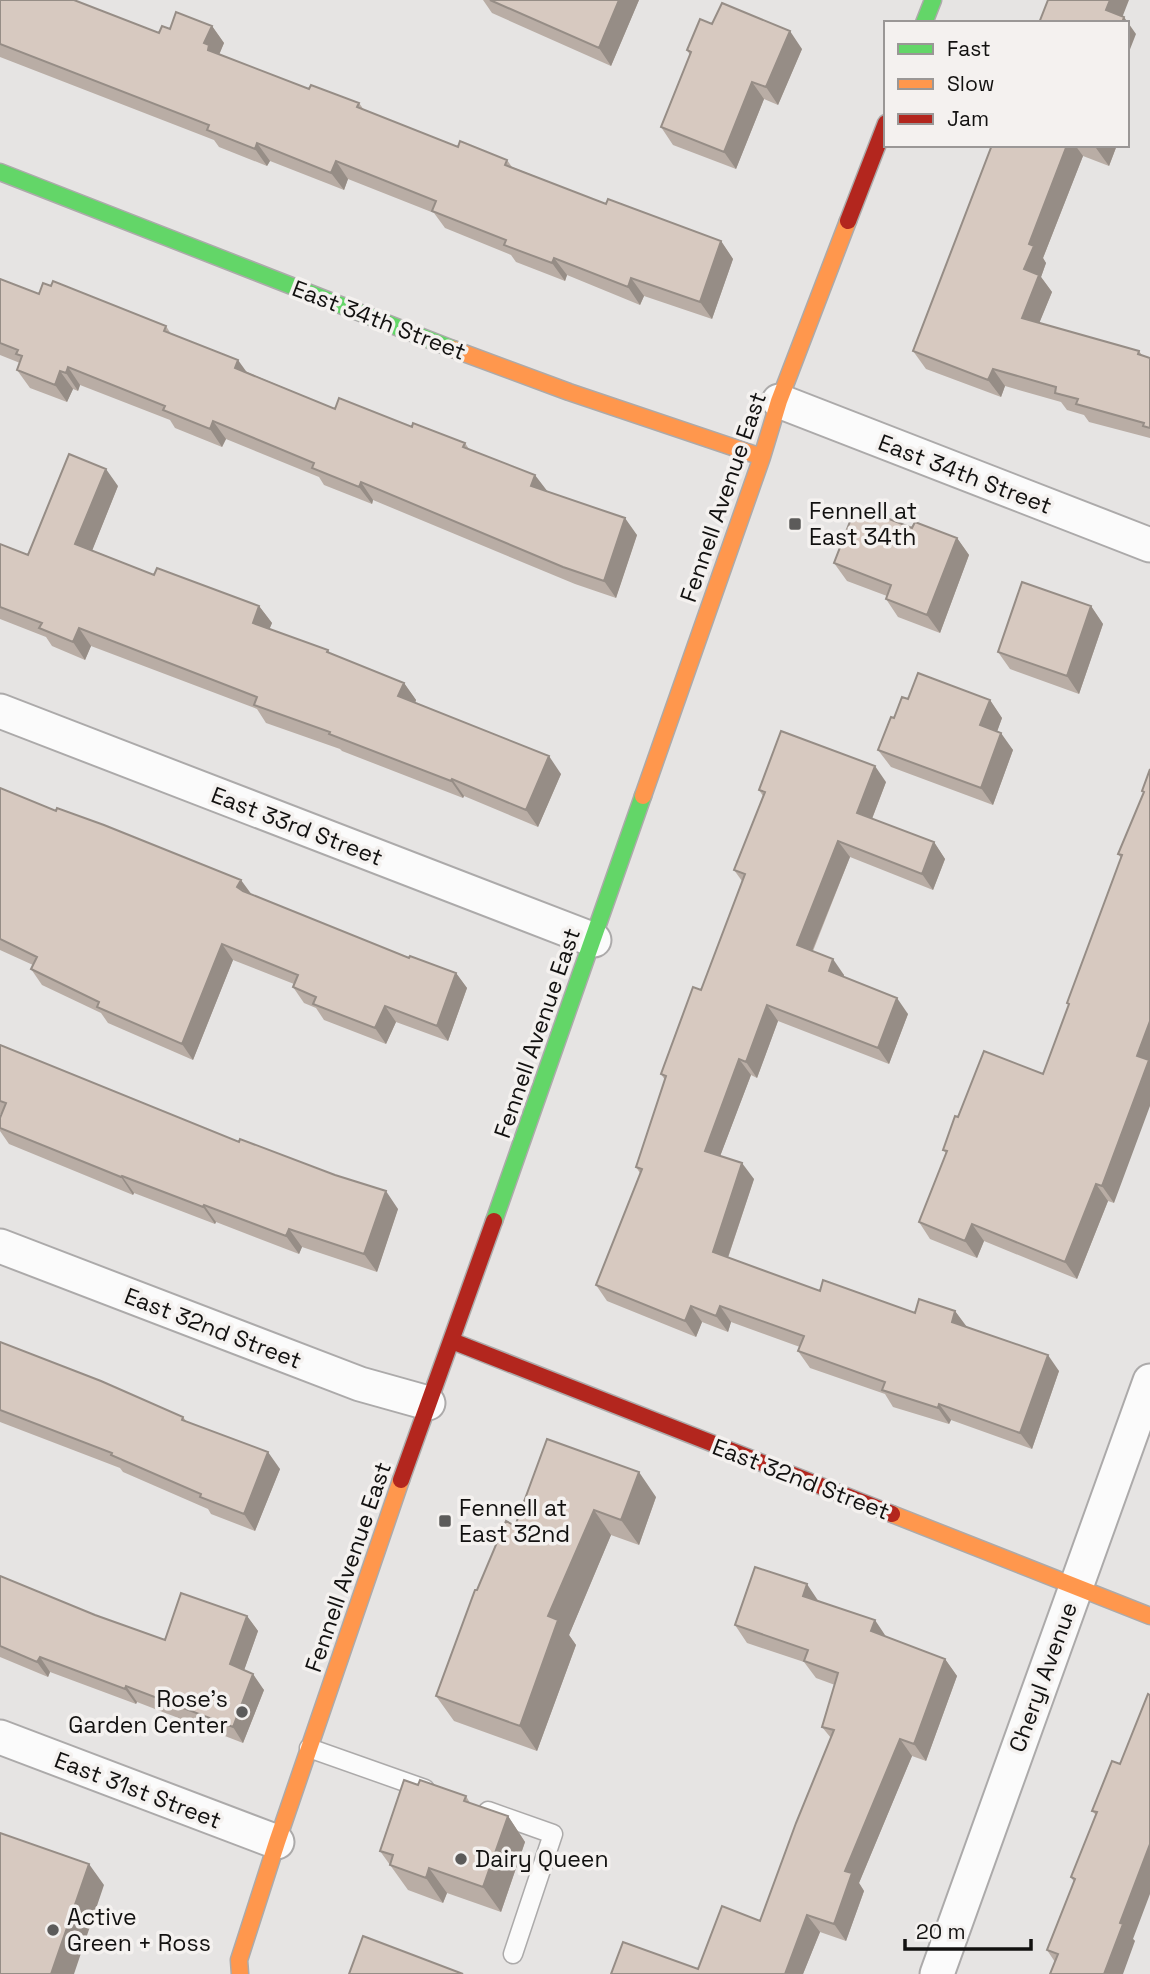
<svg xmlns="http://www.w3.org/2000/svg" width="1150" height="1974" font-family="'Space Grotesk',sans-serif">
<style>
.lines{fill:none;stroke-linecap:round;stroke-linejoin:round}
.lane-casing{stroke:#acaaaa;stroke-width:21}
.street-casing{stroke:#acaaaa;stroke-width:37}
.fast-casing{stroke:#acaaaa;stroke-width:19}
.slow-casing{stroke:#acaaaa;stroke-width:19}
.jam-casing{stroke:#acaaaa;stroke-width:19}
.lane{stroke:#fbfbfb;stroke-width:18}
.street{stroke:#fbfbfb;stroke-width:33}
.fast{stroke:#63d668;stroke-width:16}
.slow{stroke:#ff974d;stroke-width:16}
.jam{stroke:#b3261e;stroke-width:16}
.wall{fill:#b9ada5}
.shaded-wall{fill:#968d86}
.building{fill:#d7c9c0;stroke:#968d86;stroke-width:2}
.poi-dot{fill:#5c5b5a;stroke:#f4f1ef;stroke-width:2.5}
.labels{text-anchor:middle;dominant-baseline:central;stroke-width:7;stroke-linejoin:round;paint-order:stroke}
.street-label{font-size:23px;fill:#121110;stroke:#f4f1ef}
.poi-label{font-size:23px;fill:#121110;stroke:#f4f1ef;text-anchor:start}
</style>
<rect width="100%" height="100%" fill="#e6e4e3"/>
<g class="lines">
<g class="lane-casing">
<path id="lane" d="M309 1748 425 1789
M488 1811 553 1834 513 1954"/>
</g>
<g class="street-casing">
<path id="street" d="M779 401 1150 545
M0 711 594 940
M0 1246 360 1384 428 1403
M0 1737 277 1842
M937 1974 1150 1381"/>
</g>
<g class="fast-casing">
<path id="fast" d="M924 23 933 0
M0 172 453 349
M494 1221 643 796"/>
</g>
<g class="slow-casing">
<path id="slow" d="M453 349 569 392 762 457
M643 796 762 457 779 401 848 221
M892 1514 1150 1616
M240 1974 239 1960 277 1842 401 1480"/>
</g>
<g class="jam-casing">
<path id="jam" d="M848 221 886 123
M452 1341 892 1514
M401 1480 494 1221"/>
</g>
<use href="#lane" class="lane"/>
<use href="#street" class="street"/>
<use href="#fast" class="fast"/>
<use href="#slow" class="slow"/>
<use href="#jam" class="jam"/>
</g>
<path class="wall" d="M0 0 159 33 170 29 212 26 224 43 219 55 309 89 359 103 364 110 458 147 507 160 512 167 606 204 721 241 733 259 712 319 644 296 640 305 567 275 565 281 516 262 511 255 445 228 434 213 348 179 344 190 270 161 267 166 219 147 214 140 0 57Z
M483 0H639L611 66 492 13Z
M712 24 802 49 778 105 764 99 736 169 673 145 661 127 690 55 687 50Z
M992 145H1117L1109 166 1083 156 1043 258 1046 263 1041 277 1052 292 1039 323 1139 351 1142 355 1150 358V438L1089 422 1084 415 1067 410 1061 402 1005 386 1001 397 926 369 913 351Z
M0 279 39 294 166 326 171 334 247 372 335 409 412 427 465 443 469 449 547 491 637 535 616 598 575 584 373 500 372 504 324 485 319 477 226 439 222 447 175 428 170 420 80 385 78 391 73 389 67 402 30 388 17 370 20 363 0 355Z
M118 486 92 550 154 575 259 606 272 623 269 629 328 650 330 653 404 683 416 700 415 703 561 774 538 827 464 796 463 798 342 751 340 749 266 723 257 709 91 646 85 660 52 646 46 637 0 619V544L28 555Z
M912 528 957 538 969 555 940 633 898 617 886 599 887 596 847 581 834 563Z
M1091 606 1103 624 1079 694 1010 669 998 652Z
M908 699 990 700 1002 718 997 731 1013 750 993 805 891 767 878 750 894 718Z
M1150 769 1114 1203 1108 1201 1077 1279 984 1241 977 1258 930 1239 919 1222 946 1153 943 1150 958 1117 1043 1074 1069 1006 1067 1003 1121 858 1118 854 1144 794 1142 791Z
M886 782 872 819 934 842 945 859 933 890 850 857 813 951 844 975V977L908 1014 889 1064 778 1021 757 1078 751 1075 720 1156 754 1179 728 1258 820 1291 915 1313 955 1311 966 1327 1059 1371 1032 1449 951 1420 949 1424 893 1407 885 1394 810 1368 798 1351 800 1347 731 1322 728 1332 702 1322 696 1337 607 1301 596 1285 640 1173 636 1167 665 1080 661 1074 701 990 742 881 734 870 763 796 759 790Z
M0 788 251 894 409 958 456 973 467 988 448 1041 396 1022 386 1044 324 1020 316 1008 304 1003 293 987 294 984 233 960 193 1060 108 1023 101 1013 42 985 31 969 33 965 0 950Z
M0 1045 398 1209 377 1272 302 1247 299 1254 216 1222 215 1224 134 1193 133 1195 9 1144 0 1131V1118L1 1115 0 1114Z
M0 1342 183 1417 187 1422 280 1469 255 1531 211 1514 208 1509 123 1472 120 1468 0 1422Z
M656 1497 639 1545 611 1535 569 1635 576 1645 537 1751 454 1721 436 1696 477 1590 515 1526Z
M0 1576 95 1615 165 1640 247 1616 258 1631 244 1670 264 1690 243 1743 137 1702 136 1704 50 1672 48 1677 0 1657Z
M818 1601 887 1637 945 1659 957 1676 926 1761 912 1756 859 1883 864 1891 846 1941 820 1932 803 1974H611L698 1969 760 1921 831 1738 822 1727 835 1685 816 1678 804 1662 747 1643 735 1625Z
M1112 1761 1133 1939 1135 1941 1055 1962 1047 1950 1074 1882 1071 1877 1096 1815 1092 1811Z
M418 1785 466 1796 470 1803 508 1816 525 1842 501 1912 447 1893 443 1903 408 1890 380 1851Z"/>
<path class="shaded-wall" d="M619 0H639L611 66 599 48Z
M1110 0H1129L1120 23 1106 10Z
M1124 17 1136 34 1127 57V23H1122Z
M212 26 224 43 218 57 220 68 204 43Z
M790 31 802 49 778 105 766 87Z
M752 82 764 99 736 169 724 152Z
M257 143 270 161 267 166 255 149Z
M1067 145H1075L1083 156 1043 258 1046 263 1041 277 1052 292 1034 336 1022 318 1024 269 1029 244Z
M1098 145H1117L1109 166 1096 148Z
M336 161 348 179 344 190 331 173Z
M721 241 733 259 712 319 700 302Z
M554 258 567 275 565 281 552 263Z
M631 278 644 296 640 305 628 287Z
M238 360 251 378 235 368Z
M68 367 80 385 78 391 66 373Z
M993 369 1005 386 1001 397 988 380Z
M60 371 73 389 67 402 55 385Z
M213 421 226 439 222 447 210 429Z
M106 469 118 486 88 561 75 544Z
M535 475 548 492 531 486Z
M361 482 373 500 372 504 359 487Z
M625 518 637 535 616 598 604 581Z
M957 538 969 555 940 633 927 615Z
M259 606 272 623 265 640 253 623Z
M1091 606 1103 624 1079 694 1067 676Z
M79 628 91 646 85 660 73 642Z
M404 683 416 700 411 714 398 696Z
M990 700 1002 718 993 743 980 725Z
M1001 733 1013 750 993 805 981 788Z
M549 756 561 774 538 827 526 810Z
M875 766 886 782 868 829 857 813Z
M452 779 464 796 463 798 451 781Z
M838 841 850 857 808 961 797 945Z
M934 842 945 859 933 890 922 874Z
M241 880 252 895 237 887Z
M222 944 233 960 193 1060 182 1044Z
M833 959 844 975 840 988 829 971Z
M456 973 467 988 448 1041 437 1026Z
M897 998 908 1014 889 1064 878 1048Z
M767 1005 778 1021 757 1078 746 1062Z
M385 1006 396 1022 386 1044 375 1028Z
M1150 1021V1106L1114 1203 1102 1186 1137 1056Z
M739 1059 751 1075 716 1167 705 1151Z
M742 1163 754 1179 724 1269 713 1252Z
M122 1176 134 1193 133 1195 121 1177Z
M1096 1184 1108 1201 1077 1279 1065 1262Z
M386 1191 398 1209 377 1272 364 1254Z
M204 1205 216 1222 215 1224 203 1207Z
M972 1224 984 1241 977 1258 965 1241Z
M289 1229 302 1247 299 1254 286 1236Z
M691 1306 702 1322 696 1337 685 1321Z
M720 1306 731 1322 728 1332 716 1316Z
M955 1311 967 1327 952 1322Z
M1048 1355 1059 1371 1032 1449 1020 1433Z
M939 1404 951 1420 949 1424 938 1408Z
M268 1452 280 1469 255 1531 244 1514Z
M639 1472 656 1497 639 1545 621 1520Z
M594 1510 611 1535 569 1635 576 1645 537 1751 520 1726 548 1616Z
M807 1584 819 1602 803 1596Z
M247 1616 258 1631 241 1679 230 1664Z
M875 1620 887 1638 871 1631Z
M40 1657 50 1672 48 1677 37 1662Z
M945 1659 957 1676 926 1761 914 1744Z
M253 1674 264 1690 243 1743 233 1727Z
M126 1686 137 1702 136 1704 125 1689Z
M900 1739 912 1756 859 1883 864 1891 846 1941 834 1924 845 1871Z
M508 1816 525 1842 501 1912 483 1887Z
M1150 1844V1894L1133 1939 1135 1941 1123 1974H1104L1120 1923Z
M89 1864 104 1885 74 1974H51Z
M429 1868 447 1893 443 1903 426 1878Z
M807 1915 820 1932 803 1974H785Z"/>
<path class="building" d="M0 0H74L159 33 162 26 170 29 176 12 212 26 204 43 209 45 208 50 309 89 311 85 359 103 357 107 458 147 460 141 507 160 505 165 606 204 608 199 721 241 700 302 631 278 628 287 554 258 552 263 504 245 506 240 432 211 436 201 336 161 331 173 257 143 255 149 207 130 209 125 0 44Z
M490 0H619L599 48Z
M1048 0H1110L1106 10 1124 17 1122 23H1039Z
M722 3 790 31 766 87 752 82 724 152 661 127 691 52 687 50 700 19 712 24Z
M992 145H1067L1029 244 1034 246 1024 269 1039 275 1022 318 1139 351 1138 354 1150 358V428L1143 426 1144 423 1076 404 1078 399 1055 393 1056 387 993 369 988 380 913 351Z
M0 279 39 294 43 283 51 286 53 281 166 326 164 331 238 360 235 368 335 409 339 398 412 427 413 423 465 443 463 447 535 475 531 486 625 518 604 581 563 567 361 482 359 487 312 468 314 463 213 421 210 429 163 410 165 406 68 367 66 373 60 371 55 385 17 370 22 356 16 354 18 350 0 343Z
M69 454 106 469 75 544 154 575 157 568 259 606 253 623 328 650 327 652 404 683 398 696 549 756 526 810 452 779 451 781 329 734 330 732 254 705 257 697 79 628 73 642 39 628 42 623 0 607V544L28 555Z
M856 506 912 528 915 522 957 538 927 615 886 599 891 585 834 563Z
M1022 582 1091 606 1067 676 998 652Z
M918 673 990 700 980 725 1001 733 981 788 878 750 891 717 894 718 902 697 908 699Z
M781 731 875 766 857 813 934 842 922 874 838 841 797 945 833 959 829 971 897 998 878 1048 767 1005 746 1062 739 1059 705 1151 742 1163 713 1252 820 1291 823 1280 915 1313 919 1299 955 1311 952 1322 1048 1355 1020 1433 939 1404 938 1408 882 1390 885 1382 798 1351 804 1336 720 1306 716 1316 691 1306 685 1321 596 1285 642 1169 636 1167 666 1076 661 1074 693 987 701 990 745 874 734 870 765 792 759 790Z
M1150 769V1021L1137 1056 1149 1060 1102 1186 1096 1184 1065 1262 972 1224 965 1241 919 1222 947 1151 943 1150 955 1116 958 1117 984 1051 1043 1074 1069 1004 1067 1003 1122 855 1118 854 1144 792 1142 791Z
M0 788 56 811 57 808 104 825 241 880 237 887 243 891 409 958 410 956 456 973 437 1026 385 1006 375 1028 313 1004 316 997 293 987 298 975 222 944 182 1044 97 1007 99 1002 31 969 37 957 0 939Z
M0 1045 239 1142 240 1139 335 1175 386 1191 364 1254 289 1229 286 1236 204 1205 203 1207 122 1176 121 1177 0 1128V1118L6 1103 0 1101Z
M0 1342 101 1381 183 1417 182 1420 268 1452 244 1514 200 1497 201 1494 111 1455 112 1453 0 1410Z
M547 1439 639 1472 621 1520 594 1510 548 1616 558 1620 520 1726 436 1696 475 1590H477L506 1521 515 1526Z
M755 1567 807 1584 803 1596 875 1620 871 1631 945 1659 914 1744 900 1739 845 1871 852 1873 834 1924 807 1915 785 1974H611L623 1942 698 1969 722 1906 760 1921 796 1823 834 1730 822 1727 838 1673 804 1661 808 1650 735 1625Z
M0 1576 95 1615 165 1640 181 1593 247 1616 230 1664 253 1674 233 1727 126 1686 125 1689 40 1657 37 1662 0 1646Z
M1148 1694 1150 1695V1844L1120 1923 1123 1924 1104 1974H1050L1058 1954 1047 1950 1075 1879 1071 1877 1097 1812 1092 1811 1112 1761 1120 1764Z
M404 1780 418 1785 420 1780 466 1796 464 1801 508 1816 483 1887 429 1868 426 1878 390 1865 393 1855 380 1851Z
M0 1833 89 1864 51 1974H0Z
M363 1936 463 1974H349Z"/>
<g class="poi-dot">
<rect x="788" y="517" width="14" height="14" rx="3.5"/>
<rect x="438" y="1514" width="14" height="14" rx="3.5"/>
<circle cx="242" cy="1712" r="7"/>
<circle cx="461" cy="1859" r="7"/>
<circle cx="53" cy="1930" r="7"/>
</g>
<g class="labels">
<g class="street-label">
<text transform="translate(379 320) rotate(21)">East 34th Street</text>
<text transform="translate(965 474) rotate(21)">East 34th Street</text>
<text transform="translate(723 497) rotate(-71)">Fennell Avenue East</text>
<text transform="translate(297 826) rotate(21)">East 33rd Street</text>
<text transform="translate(537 1033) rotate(-71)">Fennell Avenue East</text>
<text transform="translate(213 1328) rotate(21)">East 32nd Street</text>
<text transform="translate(801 1479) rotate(21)">East 32nd Street</text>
<text transform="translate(348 1567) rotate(-71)">Fennell Avenue East</text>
<text transform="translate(1043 1677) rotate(-70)">Cheryl Avenue</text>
<text transform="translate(138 1790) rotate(21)">East 31st Street</text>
</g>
<g class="poi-label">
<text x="809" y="511">Fennell at<tspan x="809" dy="26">East 34th</tspan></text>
<text x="459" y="1508">Fennell at<tspan x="459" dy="26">East 32nd</tspan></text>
<text x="228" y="1699" text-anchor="end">Rose's<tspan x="228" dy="26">Garden Center</tspan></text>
<text x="475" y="1859">Dairy Queen</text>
<text x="67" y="1917">Active<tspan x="67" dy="26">Green + Ross</tspan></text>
</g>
</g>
<rect x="884" y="21" width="245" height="126" fill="#f4f1ef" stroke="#9a9796" stroke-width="2"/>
<rect x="898" y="44" width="35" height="10" fill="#63d668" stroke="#9a9796" stroke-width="2"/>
<text x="947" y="56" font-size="21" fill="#121110">Fast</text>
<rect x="898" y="79" width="35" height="10" fill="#ff974d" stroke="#9a9796" stroke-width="2"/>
<text x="947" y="91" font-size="21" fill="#121110">Slow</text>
<rect x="898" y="114" width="35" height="10" fill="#b3261e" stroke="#9a9796" stroke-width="2"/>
<text x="947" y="126" font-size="21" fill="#121110">Jam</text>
<path d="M905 1939v10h126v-10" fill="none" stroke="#121110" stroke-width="3.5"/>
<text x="916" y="1939" font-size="21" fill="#121110" stroke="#f4f1ef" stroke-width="5" paint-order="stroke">20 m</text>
</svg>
